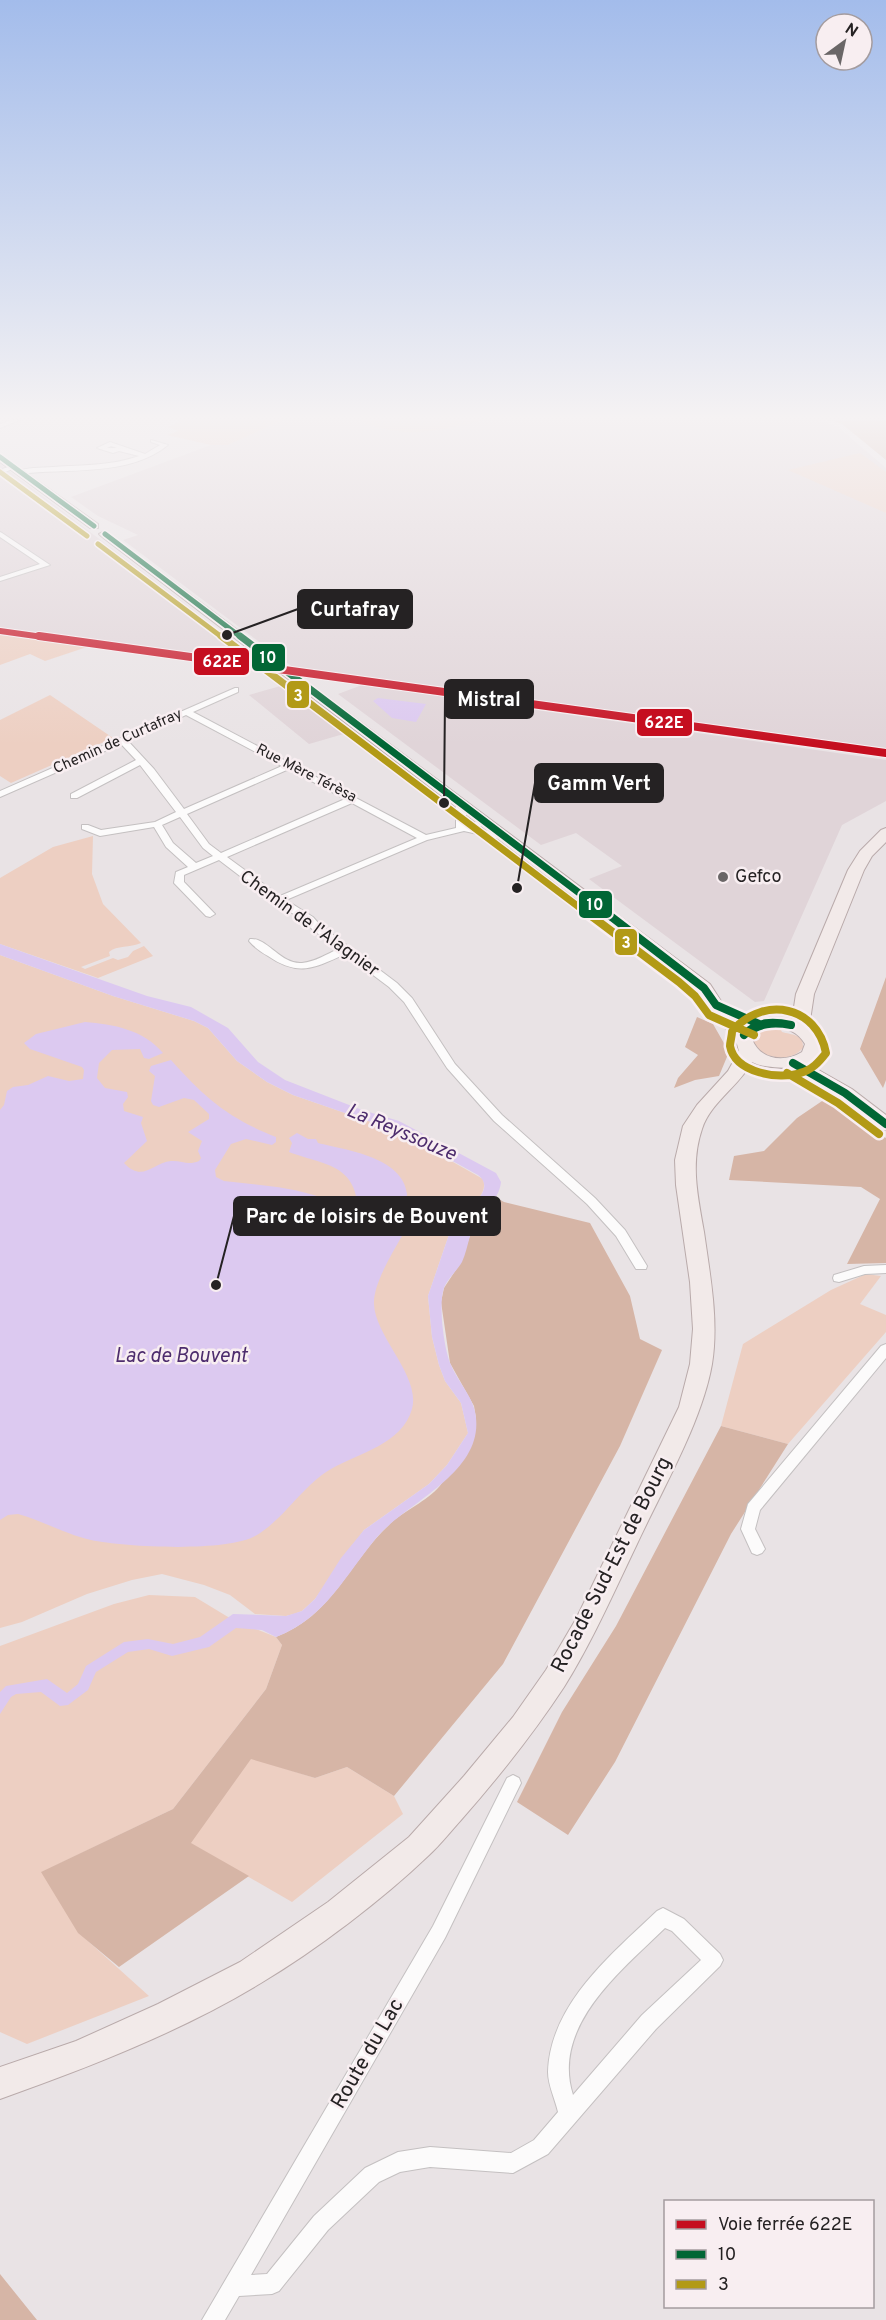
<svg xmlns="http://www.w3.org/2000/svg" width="886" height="2320" font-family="Overpass,sans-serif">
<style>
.built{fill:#e0d4d8}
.green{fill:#edcfc2}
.forest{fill:#d6b5a6}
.water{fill:#dcc9f0}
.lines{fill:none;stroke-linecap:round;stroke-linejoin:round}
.street-casing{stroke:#c4c0c1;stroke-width:2}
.primary-casing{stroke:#b9aaaa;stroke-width:2}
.street{fill:#fcfbfb;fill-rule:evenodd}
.primary{fill:#f2eae9;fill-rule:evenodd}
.bus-1-far2-casing{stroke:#f8eef1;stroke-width:8}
.bus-1-far1-casing{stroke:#f8eef1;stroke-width:10}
.bus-1-casing{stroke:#f8eef1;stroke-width:13}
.bus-2-far2-casing{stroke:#f8eef1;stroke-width:8}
.bus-2-far1-casing{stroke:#f8eef1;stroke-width:10}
.bus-2-casing{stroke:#f8eef1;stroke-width:13}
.bus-1-far2{stroke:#016635;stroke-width:5}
.bus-1-far1{stroke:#016635;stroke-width:7}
.bus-1{stroke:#016635;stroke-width:8}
.bus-2-far2{stroke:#b29a16;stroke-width:5}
.bus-2-far1{stroke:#b29a16;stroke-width:7}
.bus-2{stroke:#b29a16;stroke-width:8}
.rail-1-far1-casing{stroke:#f8eef1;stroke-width:8}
.rail-1-casing{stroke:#f8eef1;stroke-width:10}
.rail-1-far1{stroke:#c50e1f;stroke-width:6}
.rail-1{stroke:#c50e1f;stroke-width:8}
.poi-dot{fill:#6a6667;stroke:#f8eef1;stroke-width:2}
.labels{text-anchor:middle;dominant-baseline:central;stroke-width:5;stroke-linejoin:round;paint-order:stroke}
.far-street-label{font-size:15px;fill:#252223;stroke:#f8eef1}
.poi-label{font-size:18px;fill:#252223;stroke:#f8eef1;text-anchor:start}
.street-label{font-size:18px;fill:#252223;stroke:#f8eef1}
.water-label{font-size:20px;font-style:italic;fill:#4d2c6d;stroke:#f8eef1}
.near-street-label{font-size:21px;fill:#252223;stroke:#f8eef1}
.leader{fill:none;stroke:#252223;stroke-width:2}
.callout-dot{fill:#252223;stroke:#f8eef1;stroke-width:2}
.callout{fill:#252223;stroke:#252223;stroke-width:2}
.callout-label{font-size:20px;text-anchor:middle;font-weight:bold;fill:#fff}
.line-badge{stroke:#f8eef1;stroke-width:2}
.badge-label{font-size:16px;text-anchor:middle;font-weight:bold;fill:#fff}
</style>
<rect width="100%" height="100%" fill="#e9e3e5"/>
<path class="built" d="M283 420H816L838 427 886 468V748L294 668 123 540 138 535 98 516 71 497 211 445H228Z
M0 464 184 603 263 664 0 628Z
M284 685 341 729 347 733 309 744 249 695Z
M362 685 886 760V801L842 825 764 1001 755 1002 589 879 622 866 576 833 541 845 338 694Z"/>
<path class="green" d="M182 420H283L228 445H211L167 435 179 431 168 427Z
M359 420H483C442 431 398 440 359 420Z
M860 453 886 472V513L788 470Z
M0 635 87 647 45 661 30 654 0 665Z
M50 695 113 738 11 783 0 776V720Z
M93 836 92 874 103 904 141 943C130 948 117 945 109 952L110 956 81 967 85 969 113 958 118 960 128 957 133 951 144 946 153 956 98 978 0 944V878L53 847Z
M0 955 113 996 194 1021 208 1028 237 1061 267 1082 293 1095 400 1132 483 1179C489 1196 468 1209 455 1217L428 1296 432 1337 439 1365 445 1381 461 1403 468 1433 447 1465 429 1484 364 1530 315 1599 302 1611 294 1614 286 1616 255 1614 230 1595 204 1585 162 1574 132 1580 87 1594 22 1622 0 1628Z
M780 1028 782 1032C792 1035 804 1034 803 1048 791 1062 770 1059 756 1049L751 1040C756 1028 768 1028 780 1028Z
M866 1274 881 1276 860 1304 886 1315V1332L788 1444 721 1426 743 1344 831 1290Z
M149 1595 195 1597 233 1620 276 1637 282 1645 266 1689 173 1809 42 1872 79 1933 149 1996 27 2044 0 2032V1646L114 1604Z
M251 1758 315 1778 347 1767 394 1796 403 1814 292 1902 190 1843Z"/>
<path class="forest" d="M830 420H886V460L842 424Z
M886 977V1080L883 1088 860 1049Z
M697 1017 713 1024 729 1052 719 1076 695 1080 674 1088 678 1078 698 1055 685 1047Z
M828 1097 886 1138V1263L847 1264 880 1199 861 1187 729 1180 734 1156 764 1151 797 1118Z
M497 1198 504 1202 590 1223 630 1296 640 1339 662 1350 620 1446 503 1664 394 1796 347 1767 315 1778 251 1759 191 1843 249 1876 119 1967 78 1933 41 1872 173 1809 266 1689 282 1645 276 1637C334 1615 349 1561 392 1522 407 1509 431 1499 442 1483 455 1462 465 1439 476 1418L474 1406 450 1363 441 1302 444 1288 461 1262 472 1230 479 1215Z
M721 1426 788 1444 731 1534 615 1762 568 1835 517 1802 562 1712 616 1626Z
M0 2274 37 2320H0Z"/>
<path class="water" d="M378 698 426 704 416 722 392 718 373 701Z
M0 944 147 996 191 1007 228 1028 258 1062 285 1080 362 1110 399 1121 496 1173 501 1182C499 1199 489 1203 479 1215 469 1229 469 1247 462 1262 457 1271 447 1279 444 1288 438 1304 444 1350 451 1365 458 1382 475 1399 476 1418 482 1473 408 1502 378 1536 345 1575 326 1618 276 1637L262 1630 236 1628 209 1647 172 1656 149 1649 128 1652 96 1672 88 1690 68 1705 60 1706 41 1692 16 1694 11 1697 0 1714V1692L6 1686 47 1679 67 1693 78 1684 86 1666 124 1642 148 1639 173 1644 200 1637 233 1614 286 1616 302 1611 315 1599 341 1558 364 1530 429 1484 447 1465 468 1433 461 1403 445 1381 439 1365 432 1337 428 1296 455 1217C468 1210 497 1189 478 1175L400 1132 293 1095 267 1082 237 1061 208 1028 194 1021 113 996 0 955Z
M85 1022C113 1024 144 1030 163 1053L149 1059 144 1058 140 1049 112 1050 99 1063 97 1078 105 1088 127 1092 128 1097 123 1104 124 1111 143 1117 141 1123 147 1141 124 1163C143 1183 152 1163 171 1161 182 1160 187 1166 199 1161L201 1158 198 1151 202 1141 188 1132 209 1119V1114L194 1100 184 1098 159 1107 153 1105 151 1101 155 1076 149 1071 151 1066 171 1060C205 1098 228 1118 276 1137V1142L272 1145 246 1139 231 1144 215 1170 216 1177 224 1181C257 1185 288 1186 320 1197 332 1201 345 1214 358 1210 356 1163 323 1165 289 1152L292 1143 289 1138 297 1133 308 1139H316L318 1143C346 1150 403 1157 407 1194 407 1199 405 1203 405 1207 404 1217 408 1224 403 1234 393 1252 373 1284 374 1304 375 1337 421 1376 412 1409 402 1444 359 1453 331 1469 302 1486 285 1518 257 1535 229 1553 124 1547 91 1540 65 1534 43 1521 18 1514L8 1515 0 1520V1110L4 1105 7 1091 13 1087 28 1085 48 1076 69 1081 83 1079 84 1070 82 1067 30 1049 24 1043 36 1034Z"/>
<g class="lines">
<g class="street-casing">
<path id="street" d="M11 420H20L0 428V424Z
M151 440 168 445C129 477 67 468 19 474L16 472C26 467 41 468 53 467 82 465 111 466 139 456L119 451 113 453 97 448 110 442 145 454 160 445 151 442ZM111 446 117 448H107Z
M13 465 15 466V468L0 474V470Z
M0 532 2 533 50 565 0 581V577L40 564 0 537Z
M235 688H238V692L193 712 426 835 456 828V804L461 801 466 804V825L486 819 491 822 489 824 475 828 508 835V839L505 840 464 831 427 840 286 900 313 917 320 925 397 983 412 998 455 1064 502 1115 595 1198 625 1230 647 1266 646 1269H636L616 1236 587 1204 494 1121 447 1068 404 1002 389 987 345 954C315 968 298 977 268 956 261 952 254 947 249 941L250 939C267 937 281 965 302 963 315 962 327 954 338 949L312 929 305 921 274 902 219 860 184 875V882L215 914 210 917 206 916 174 883 176 872 188 867 166 847 154 827 100 836 82 829V825H88L101 830 155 822 176 812 140 765 77 798H71V794L136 760 121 744 0 797V791ZM186 715 282 766 184 809 154 769 128 741ZM289 769 345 799 221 853 209 844 187 814ZM352 803 417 838 280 896 227 857ZM180 817 203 848 213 856 196 863 173 843 162 825Z
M886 1265V1273L865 1274 839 1282 834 1281 833 1278 834 1275 864 1266Z
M886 1344V1358L760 1510 755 1529 765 1549 762 1553 757 1555 752 1553 741 1529 748 1504 881 1346Z
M513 1775 519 1778 521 1783 445 1938 251 2275 267 2274 314 2216 365 2168 398 2152 430 2147 511 2153 534 2140 558 2112C555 2099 548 2085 548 2072 550 2004 612 1954 657 1911L663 1908 684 1919 720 1954 723 1960 720 1966 656 2029 548 2154 513 2173 430 2167 400 2172 379 2182 328 2230 279 2291 272 2294 239 2296 225 2320H202L433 1926 507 1778ZM665 1928 672 1931 701 1960 642 2015 573 2095C551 2026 621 1971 665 1928Z"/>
</g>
<g class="primary-casing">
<path id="primary" d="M0 454 98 524V528H90L0 462Z
M105 531 710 984 728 1012 743 1025 766 1017 792 1020 796 994 848 870 860 851 881 830 886 828V842L872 856 864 870 814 994 809 1027 823 1044 816 1059 808 1064 852 1089 886 1115V1130L879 1128C852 1107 824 1086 793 1070 783 1066 765 1069 752 1062 739 1086 710 1103 702 1129 690 1164 698 1197 704 1232 710 1275 719 1321 712 1364 702 1422 662 1490 637 1544 614 1592 592 1642 564 1687 533 1734 498 1778 461 1820 450 1832 440 1845 428 1856 382 1900 316 1950 261 1983 180 2032 90 2067 0 2099V2067L76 2041 158 2004 240 1962 328 1902 409 1837 464 1776 513 1717 546 1670 576 1619 679 1407 690 1364 693 1329 690 1282 676 1185 675 1160 683 1126 697 1105 728 1071 739 1051 735 1037 715 1019 697 991 101 536 99 534ZM766 1028C782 1026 797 1030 805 1044L802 1052C784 1063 760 1060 752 1039L756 1032Z"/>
</g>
<use href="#street" class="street"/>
<use href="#primary" class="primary"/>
<g class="bus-1-far2-casing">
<path id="bus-1-far2" d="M0 457 94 526
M105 534 242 638"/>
</g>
<g class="bus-1-far1-casing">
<path id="bus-1-far1" d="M240 636 611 917"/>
</g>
<g class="bus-1-casing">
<path id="bus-1" d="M609 915 704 988 716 1005 759 1024
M744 1035C757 1021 773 1021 791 1025
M744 1035C759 1023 773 1022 791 1025
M793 1063 845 1093 886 1124"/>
</g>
<g class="bus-2-far2-casing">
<path id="bus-2-far2" d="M0 472 87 536
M98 544 223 638"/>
</g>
<g class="bus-2-far1-casing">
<path id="bus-2-far1" d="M221 636 592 917"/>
</g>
<g class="bus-2-casing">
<path id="bus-2" d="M590 915 679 982 695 996 709 1015 754 1035
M732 1032C732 1036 730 1042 730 1046 735 1073 779 1080 800 1073 812 1070 819 1062 826 1053 817 1006 765 996 734 1029
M787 1073 838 1103 879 1134"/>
</g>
<use href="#bus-1-far2" class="bus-1-far2"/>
<use href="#bus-1-far1" class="bus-1-far1"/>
<use href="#bus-1" class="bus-1"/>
<use href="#bus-2-far2" class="bus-2-far2"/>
<use href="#bus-2-far1" class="bus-2-far1"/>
<use href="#bus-2" class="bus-2"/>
<g class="rail-1-far1-casing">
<path id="rail-1-far1" d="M0 631 50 638"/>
</g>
<g class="rail-1-casing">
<path id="rail-1" d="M39 636 886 753"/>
</g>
<use href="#rail-1-far1" class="rail-1-far1"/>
<use href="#rail-1" class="rail-1"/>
</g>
<linearGradient id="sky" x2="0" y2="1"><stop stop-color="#a3bceb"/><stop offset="0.56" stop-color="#f5f2f3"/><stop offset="1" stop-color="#f5f2f3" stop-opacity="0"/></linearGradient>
<rect width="886" height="745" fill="url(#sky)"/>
<circle class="poi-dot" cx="723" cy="877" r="6"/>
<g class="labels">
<g class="far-street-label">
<text transform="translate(118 742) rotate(-24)">Chemin de Curtafray</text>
<text transform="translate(306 774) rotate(27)">Rue Mère Térèsa</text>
</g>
<g class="poi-label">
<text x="735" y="877">Gefco</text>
</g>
<g class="street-label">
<text transform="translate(309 924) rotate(36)">Chemin de l'Alagnier</text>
</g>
<g class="water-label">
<text transform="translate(401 1133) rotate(23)">La Reyssouze</text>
<text x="181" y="1357">Lac de Bouvent</text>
</g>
<g class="near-street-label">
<text transform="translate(612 1565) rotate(-63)">Rocade Sud-Est de Bourg</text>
<text transform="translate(368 2054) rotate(-60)">Route du Lac</text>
</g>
</g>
<path class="leader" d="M227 635L298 609M444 803L445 699M517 888L535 783M216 1285L234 1216"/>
<g class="callout-dot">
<circle cx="227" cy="635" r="6"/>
<circle cx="444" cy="803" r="6"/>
<circle cx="517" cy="888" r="6"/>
<circle cx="216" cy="1285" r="6"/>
</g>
<g class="callout">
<rect x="298" y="590" width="114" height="38" rx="6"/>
<rect x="445" y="680" width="88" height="38" rx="6"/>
<rect x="535" y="764" width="128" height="38" rx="6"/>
<rect x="234" y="1197" width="266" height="38" rx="6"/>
</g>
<g class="callout-label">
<text x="355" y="616">Curtafray</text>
<text x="489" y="706">Mistral</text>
<text x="599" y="790">Gamm Vert</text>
<text x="367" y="1223">Parc de loisirs de Bouvent</text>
</g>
<g class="line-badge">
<rect x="251" y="643" width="35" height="29" rx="6" fill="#016635"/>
<rect x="193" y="647" width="57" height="29" rx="6" fill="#c50e1f"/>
<rect x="286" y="680" width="24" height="29" rx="6" fill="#b29a16"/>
<rect x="636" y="708" width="57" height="29" rx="6" fill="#c50e1f"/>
<rect x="578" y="890" width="35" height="29" rx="6" fill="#016635"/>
<rect x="614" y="928" width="24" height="28" rx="6" fill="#b29a16"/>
</g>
<g class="badge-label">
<text x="268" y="663">10</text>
<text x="222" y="667">622E</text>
<text x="298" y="701">3</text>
<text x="664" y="728">622E</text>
<text x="595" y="910">10</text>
<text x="626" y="948">3</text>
</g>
<rect x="664" y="2200" width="210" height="108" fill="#f8eef1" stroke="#a49c9f" stroke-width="1.5"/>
<rect x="676" y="2220" width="30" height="9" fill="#c50e1f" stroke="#a49c9f" stroke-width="1.5"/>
<text x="718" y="2230" font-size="18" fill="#252223">Voie ferrée 622E</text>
<rect x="676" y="2250" width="30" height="9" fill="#016635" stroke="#a49c9f" stroke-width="1.5"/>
<text x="718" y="2260" font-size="18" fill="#252223">10</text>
<rect x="676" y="2280" width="30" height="9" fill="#b29a16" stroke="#a49c9f" stroke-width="1.5"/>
<text x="718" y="2290" font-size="18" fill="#252223">3</text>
<g transform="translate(844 42) rotate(33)"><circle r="28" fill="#f8eef1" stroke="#a49c9f" stroke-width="1.5"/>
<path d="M0-4.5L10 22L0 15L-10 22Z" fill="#6a6667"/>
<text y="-9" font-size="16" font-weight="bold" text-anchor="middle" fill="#252223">N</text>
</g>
</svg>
